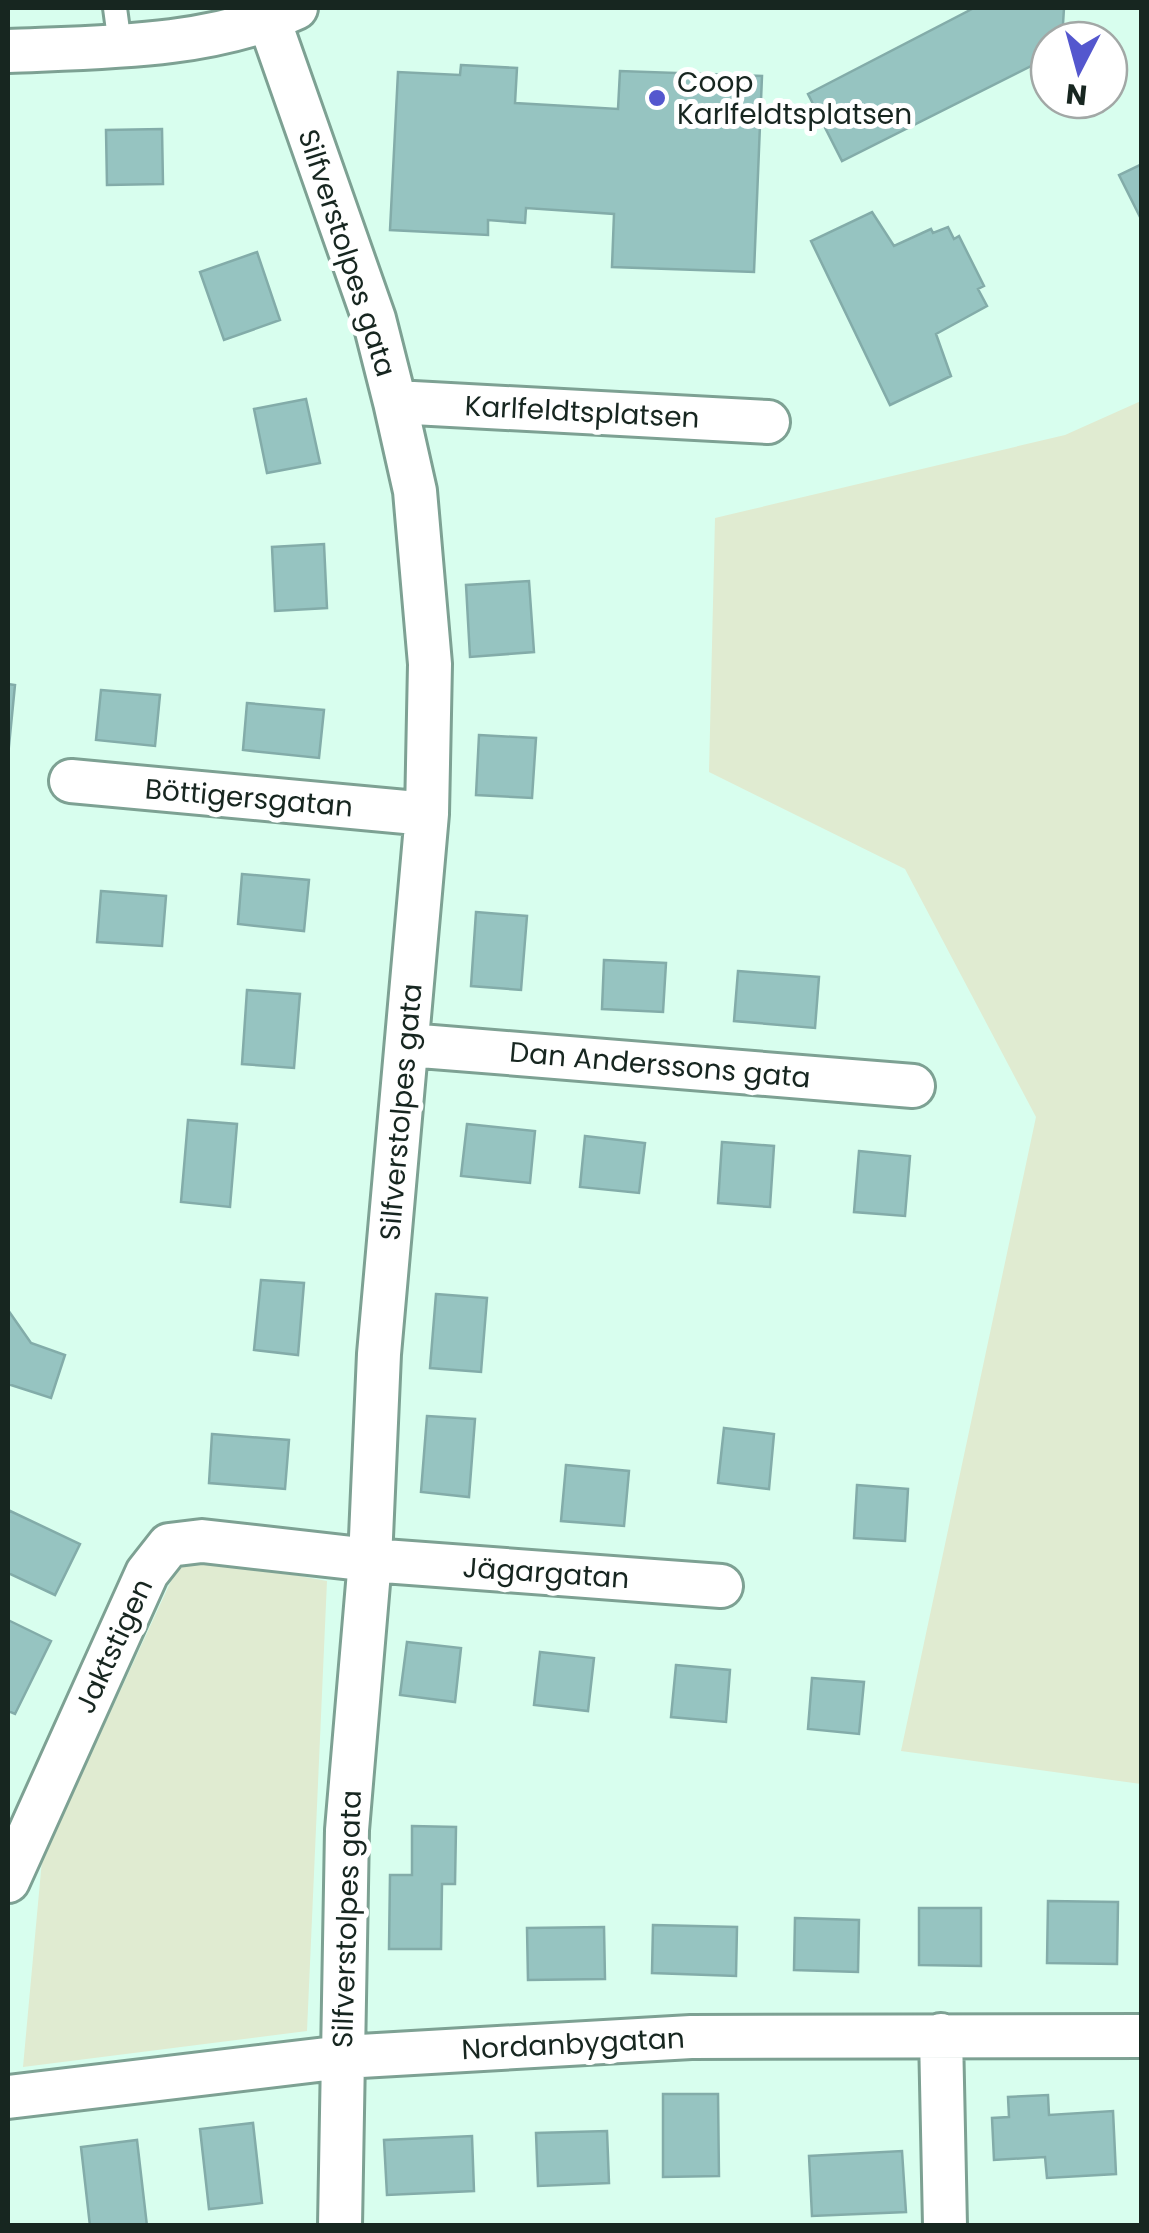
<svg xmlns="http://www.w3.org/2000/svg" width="1149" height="2233" font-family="Poppins,sans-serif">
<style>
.green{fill:#e0ebd1}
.building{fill:#96c4c1;stroke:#83aca9;stroke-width:2.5}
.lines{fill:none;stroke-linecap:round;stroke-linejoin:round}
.lane-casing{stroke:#7da193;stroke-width:28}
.street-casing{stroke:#7da193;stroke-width:48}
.lane{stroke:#fff;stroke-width:22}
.street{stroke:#fff;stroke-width:42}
.poi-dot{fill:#5457ce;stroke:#fff;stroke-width:4}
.labels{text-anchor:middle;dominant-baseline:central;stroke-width:10;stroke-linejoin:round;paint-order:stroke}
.poi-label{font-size:28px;fill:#172620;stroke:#fff;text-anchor:start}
.street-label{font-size:28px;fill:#172620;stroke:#fff}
</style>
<rect width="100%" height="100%" fill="#d8feee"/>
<path class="green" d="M1141 401V1784L901 1751 1036 1117 905 869 709 772 715 518 1065 435Z
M183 1555 327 1581 307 2031 23 2067 42 1860Z"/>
<path class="building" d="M974 8H1064L1062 40H1049V57L842 161 808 94Z
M461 65 517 68 515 103 618 109 620 71 762 76 754 272 612 267 614 214 526 208 525 223 488 220V235L390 230 398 72 460 75Z
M162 129 163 184 107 185 106 130Z
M1142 164V221L1119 175Z
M872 212 894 246 931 229 933 233 948 227 954 239 959 236 984 286 978 289 987 306 936 334 951 376 890 405 811 241Z
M257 252 280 320 224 340 200 272Z
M306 399 320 463 267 473 254 409Z
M324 544 327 608 275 611 272 547Z
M529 581 534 652 470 657 466 585Z
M8 684 15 685 8 756Z
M101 690 160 695 155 746 96 740Z
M247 703 324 710 319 758 243 750Z
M479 735 536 738 532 798 476 795Z
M242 874 309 880 304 931 238 924Z
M101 891 166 896 162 946 97 942Z
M476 912 527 916 521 990 471 986Z
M604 960 666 963 663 1012 602 1009Z
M738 971 819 977 815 1028 734 1021Z
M247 990 300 994 294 1068 242 1064Z
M188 1120 237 1124 230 1207 181 1202Z
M467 1124 535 1131 530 1183 461 1176Z
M585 1136 645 1143 639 1193 580 1187Z
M722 1142 774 1146 770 1207 718 1203Z
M859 1151 910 1156 905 1216 854 1212Z
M261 1280 304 1283 298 1355 254 1350Z
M436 1294 487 1298 481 1372 430 1368Z
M8 1310 31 1343 65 1355 51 1398 8 1384Z
M427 1416 475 1419 469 1497 421 1492Z
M724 1428 774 1434 769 1489 718 1483Z
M212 1434 289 1440 285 1489 209 1483Z
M566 1465 629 1471 624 1526 561 1521Z
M857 1485 908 1489 905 1541 854 1538Z
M8 1510 80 1544 55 1595 8 1573Z
M8 1620 51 1641 15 1714 8 1711Z
M407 1642 461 1648 455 1702 400 1695Z
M540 1652 594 1658 588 1711 534 1705Z
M676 1665 730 1670 726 1722 671 1717Z
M812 1678 864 1682 859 1734 808 1729Z
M412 1826 456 1827 455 1884H442L441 1949H389L390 1875H412Z
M1048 1901 1118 1902 1117 1964 1047 1963Z
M919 1908H981V1966L919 1965Z
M795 1918 859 1920 858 1972 794 1970Z
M653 1925 737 1927 736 1976 652 1973Z
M604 1927 605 1979 528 1980 527 1928Z
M663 2094H718L719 2176 663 2177Z
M1048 2095 1049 2115 1113 2111 1116 2174 1047 2178 1045 2157 994 2160 992 2118 1009 2117 1008 2097Z
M253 2123 262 2203 209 2209 200 2129Z
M607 2131 609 2183 538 2186 536 2133Z
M472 2136 474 2191 387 2195 384 2140Z
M137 2140 147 2226H90L81 2147Z
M902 2151 906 2212 812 2216 809 2156Z"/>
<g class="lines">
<g class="lane-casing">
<path id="lane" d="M115 8 120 45"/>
</g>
<g class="street-casing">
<path id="street" d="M269 20 374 319 395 402 415 491 430 664 427 814 379 1354 370 1560 347 1830 340 2226
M8 51C102 47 209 48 296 8
M395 402 768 422
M71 781 427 814
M408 1045 913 1086
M8 1881 147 1573 169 1545 202 1541 370 1560 721 1586
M941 2035 945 2226
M8 2097 343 2057 691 2037 1142 2036"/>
</g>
<use href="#lane" class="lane"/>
<use href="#street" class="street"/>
</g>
<circle class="poi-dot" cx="657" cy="98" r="10"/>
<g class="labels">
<g class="poi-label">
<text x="677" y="82">Coop<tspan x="677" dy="32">Karlfeldtsplatsen</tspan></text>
</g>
<g class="street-label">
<text transform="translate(347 253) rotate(72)">Silfverstolpes gata</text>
<text transform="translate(582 412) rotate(3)">Karlfeldtsplatsen</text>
<text transform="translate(249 798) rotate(5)">Böttigersgatan</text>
<text transform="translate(660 1065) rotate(5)">Dan Anderssons gata</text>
<text transform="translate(401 1112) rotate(-85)">Silfverstolpes gata</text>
<text transform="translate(546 1573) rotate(4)">Jägargatan</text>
<text transform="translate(114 1646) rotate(-65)">Jaktstigen</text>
<text transform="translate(347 1919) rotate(-88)">Silfverstolpes gata</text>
<text transform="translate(573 2044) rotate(-3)">Nordanbygatan</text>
</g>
</g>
<rect width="1149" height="2233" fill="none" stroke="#172620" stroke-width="20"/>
<g transform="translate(1079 70) rotate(186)"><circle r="48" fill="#ffffff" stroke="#a2a8a6" stroke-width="2.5"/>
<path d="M0-8L18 38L0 25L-18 38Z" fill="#5457ce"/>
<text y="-15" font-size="28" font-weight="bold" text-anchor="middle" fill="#172620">N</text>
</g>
</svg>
